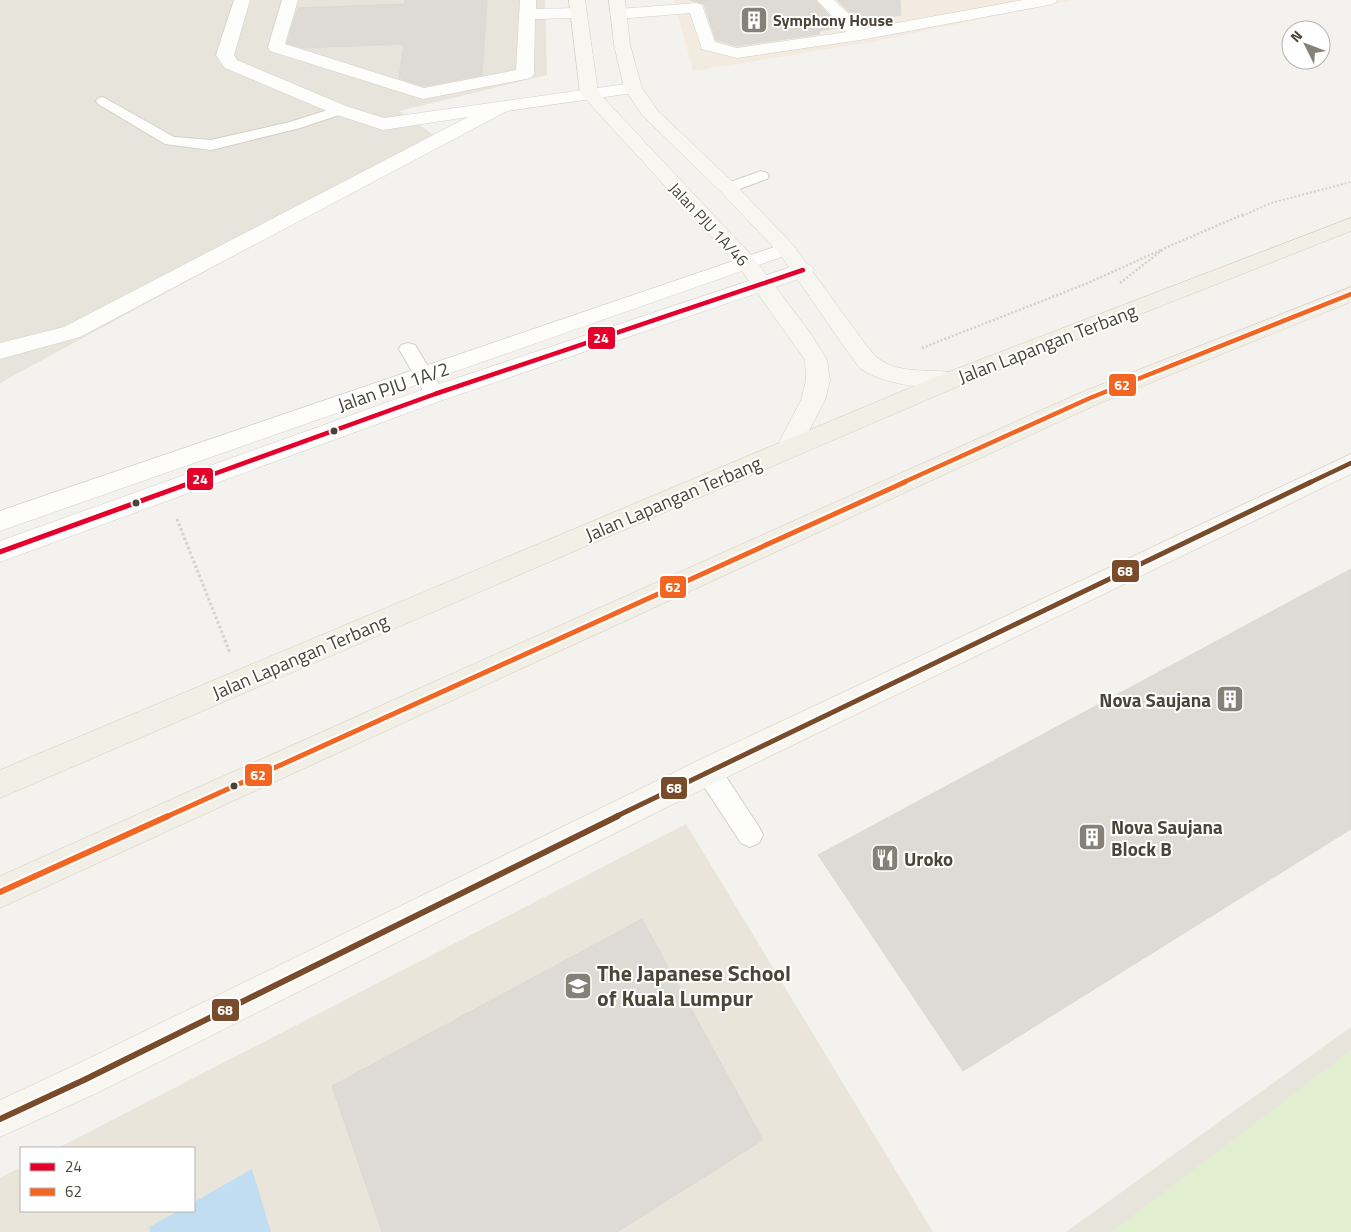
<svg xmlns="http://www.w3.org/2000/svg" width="1351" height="1232" font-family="'Titillium Web',sans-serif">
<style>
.residential{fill:#e7e4dc}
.commercial{fill:#f3ebdf}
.education{fill:#eae5da}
.green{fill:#e1eecf}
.water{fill:#c0ddf1}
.building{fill:#dedbd6;stroke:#dcd9d4}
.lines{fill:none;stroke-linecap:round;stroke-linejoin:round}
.lane-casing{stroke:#d2d0cb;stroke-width:2}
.street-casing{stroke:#d2d0cb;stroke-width:1}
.secondary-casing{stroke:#d3cfc5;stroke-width:1}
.primary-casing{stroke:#d6cebb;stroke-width:1}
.path-far2{stroke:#d3d2cc;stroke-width:2;stroke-dasharray:2 2;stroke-linecap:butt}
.path-far1{stroke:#d3d2cc;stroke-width:2.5;stroke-dasharray:2 2;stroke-linecap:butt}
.path{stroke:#d3d2cc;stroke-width:3;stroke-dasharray:2.5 2.5;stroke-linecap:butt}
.lane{fill:#fdfdfc;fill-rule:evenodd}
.street{fill:#fdfdfc;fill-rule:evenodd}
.secondary{fill:#f7f6f1;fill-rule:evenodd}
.primary{fill:#f2efe6;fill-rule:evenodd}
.bus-1-far1-casing{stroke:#fff;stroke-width:8}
.bus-1-casing{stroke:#fff;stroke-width:9}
.bus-2-far2-casing{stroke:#fff;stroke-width:8}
.bus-2-far1-casing{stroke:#fff;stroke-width:9}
.bus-2-casing{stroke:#fff;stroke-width:10}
.bus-3-far2-casing{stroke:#fff;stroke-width:8}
.bus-3-far1-casing{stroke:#fff;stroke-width:9}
.bus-3-casing{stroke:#fff;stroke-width:10}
.bus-1-far1{stroke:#e4002b;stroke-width:4.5}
.bus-1{stroke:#e4002b;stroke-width:5}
.bus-2-far2{stroke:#f26522;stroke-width:4.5}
.bus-2-far1{stroke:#f26522;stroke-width:5}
.bus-2{stroke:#f26522;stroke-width:6}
.bus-3-far2{stroke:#7a4b2a;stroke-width:4.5}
.bus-3-far1{stroke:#7a4b2a;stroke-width:5}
.bus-3{stroke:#7a4b2a;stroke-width:6}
.bus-dot{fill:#4b4439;stroke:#fff;stroke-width:2}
.labels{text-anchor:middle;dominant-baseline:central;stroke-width:4;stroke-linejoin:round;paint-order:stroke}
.far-poi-label{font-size:16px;font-weight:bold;fill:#4b4439;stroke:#fff;text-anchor:start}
.far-street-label{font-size:16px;fill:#4b4439;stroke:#fff}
.street-label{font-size:19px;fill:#4b4439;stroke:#fff}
.poi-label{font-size:19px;font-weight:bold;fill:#4b4439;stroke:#fff;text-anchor:start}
.near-poi-label{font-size:22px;font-weight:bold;fill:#4b4439;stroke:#fff;text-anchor:start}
.line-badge{stroke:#fff;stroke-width:2}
.badge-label{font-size:14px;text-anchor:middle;font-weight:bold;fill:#fff}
</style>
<rect width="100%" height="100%" fill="#f4f2ee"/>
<path class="residential" d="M0 0H545L547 75 399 111 444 142 0 383Z
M1351 1027V1232H1066Z"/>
<path class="commercial" d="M674 0H1073L876 41 693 71Z"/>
<path class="education" d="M686 824 933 1232H0V1178L21 1167V1211H194V1148H58Z"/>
<path class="green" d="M1351 1050V1232H1111Z"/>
<path class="water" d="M252 1169 271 1232H150L149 1227 178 1211H194V1202Z"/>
<path class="building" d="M405 0H487L482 75 424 86 399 78 404 44 303 48 287 43 298 8 405 4Z
M690 0H815L840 27 819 31 820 34 737 46 716 40 704 4Z
M837 0H900L901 15 860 23Z
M1351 569V829L963 1071 818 855Z
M642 919 763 1140 617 1232H382L332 1086Z"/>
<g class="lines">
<g class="lane-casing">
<path id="lane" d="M103 97 174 137 211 140 290 122 340 106 345 107 347 110 345 113 300 128 211 150 165 144 98 104 96 101 98 98Z
M761 171 767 173 769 176 767 179 728 193 722 191 720 188 722 185Z
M408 343 415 345 442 389 445 394 442 399 435 401 428 399 399 349 401 345Z
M708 760 717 763 759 827 763 835 759 843 750 847 741 843 699 779 696 771 699 763Z"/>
</g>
<g class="street-casing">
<path id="street" d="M234 0H250L234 55 237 60 346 106 384 118 633 83 639 84 642 88 639 92 633 93 507 111 80 337 0 359V343L64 327 468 117 383 130 334 114 225 68 216 55Z
M282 0H298L285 44 424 88 516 70 520 0H536V9L577 8 583 10 585 13 583 16 577 18 535 19 534 74 531 78 423 99 270 51 268 47Z
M817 0H834L864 29 1023 0H1057L1055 3 1049 5 860 40 737 58 702 49 690 13 618 19 612 17 610 14 612 11 618 9 696 3 702 5 715 42 737 48 847 32Z
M786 243 793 245 796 249 793 253 0 531V511Z
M803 263 810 265 814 270 810 275 443 400 0 562V541L427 388Z"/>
</g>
<g class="secondary-casing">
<path id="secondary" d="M569 0H585L598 92 753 257 811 334 827 360 830 380 825 400 796 456 787 459 778 456 775 450 801 400 806 380 805 360 739 267 580 93Z
M609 0H625L630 45 642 88 658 111 735 184 793 245 866 345C870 349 874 356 879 359 903 376 933 367 959 374L963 380 959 386C937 392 882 384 863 370 858 367 854 360 850 355L779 253 721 192 642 115 624 88 614 45Z
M1351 454V474L719 781 97 1093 0 1137V1100L71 1067 697 761Z"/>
</g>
<g class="primary-casing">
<path id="primary" d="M1351 218V231L959 386 0 798V770L943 374Z
M1351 287V302L1098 404 0 908V876L1082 392Z"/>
</g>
<path class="path-far2" d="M1242 216 1271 203 1351 182"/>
<path class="path-far1" d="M1120 283 1165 248 1244 214
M922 348 1088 283 1161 250"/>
<path class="path" d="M177 519 230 653"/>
<use href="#lane" class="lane"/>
<use href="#street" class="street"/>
<use href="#secondary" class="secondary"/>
<use href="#primary" class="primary"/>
<g class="bus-1-far1-casing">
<path id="bus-1-far1" d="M189 483 435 394 803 270"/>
</g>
<g class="bus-1-casing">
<path id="bus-1" d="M0 552 193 482"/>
</g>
<g class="bus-2-far2-casing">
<path id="bus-2-far2" d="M902 483 1090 398 1351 294"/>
</g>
<g class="bus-2-far1-casing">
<path id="bus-2-far1" d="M166 817 905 482"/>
</g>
<g class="bus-2-casing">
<path id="bus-2" d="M0 892 168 816"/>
</g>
<g class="bus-3-far2-casing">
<path id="bus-3-far2" d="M1309 483 1351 463"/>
</g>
<g class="bus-3-far1-casing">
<path id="bus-3-far1" d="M615 817 1311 482"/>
</g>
<g class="bus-3-casing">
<path id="bus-3" d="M0 1119 84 1080 618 816"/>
</g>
<use href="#bus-1-far1" class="bus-1-far1"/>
<use href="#bus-1" class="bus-1"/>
<use href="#bus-2-far2" class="bus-2-far2"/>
<use href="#bus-2-far1" class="bus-2-far1"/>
<use href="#bus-2" class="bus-2"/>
<use href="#bus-3-far2" class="bus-3-far2"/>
<use href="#bus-3-far1" class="bus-3-far1"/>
<use href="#bus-3" class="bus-3"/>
</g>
<defs>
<g id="building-square" transform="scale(1.4375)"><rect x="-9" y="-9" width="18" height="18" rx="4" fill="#868178" stroke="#fff"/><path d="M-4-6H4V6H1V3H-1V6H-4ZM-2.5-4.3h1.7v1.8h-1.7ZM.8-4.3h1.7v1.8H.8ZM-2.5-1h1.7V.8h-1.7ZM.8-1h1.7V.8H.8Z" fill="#fff"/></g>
<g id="restaurant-square" transform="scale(1.4375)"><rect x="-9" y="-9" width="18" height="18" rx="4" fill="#868178" stroke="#fff"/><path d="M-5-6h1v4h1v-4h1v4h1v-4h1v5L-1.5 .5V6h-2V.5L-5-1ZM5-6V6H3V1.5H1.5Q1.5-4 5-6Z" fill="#fff"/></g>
<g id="school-square" transform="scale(1.4375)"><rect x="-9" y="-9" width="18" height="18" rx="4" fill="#868178" stroke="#fff"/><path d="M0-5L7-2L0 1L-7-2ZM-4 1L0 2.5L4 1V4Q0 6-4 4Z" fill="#fff"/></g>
</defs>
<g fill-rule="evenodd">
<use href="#building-square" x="754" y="20"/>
<use href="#building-square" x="1230" y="699"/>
<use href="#building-square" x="1092" y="837"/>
<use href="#restaurant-square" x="885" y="858"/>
<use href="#school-square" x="578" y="986"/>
</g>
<g class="bus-dot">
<circle cx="334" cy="431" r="4.5"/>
<circle cx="136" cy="503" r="4.5"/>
<circle cx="234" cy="786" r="4.5"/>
</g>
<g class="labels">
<g class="far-poi-label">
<text x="773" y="20">Symphony House</text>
</g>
<g class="far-street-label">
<text transform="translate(709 224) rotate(47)">Jalan PJU 1A/46</text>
</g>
<g class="street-label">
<text transform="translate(1047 343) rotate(-21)">Jalan Lapangan Terbang</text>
<text transform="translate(393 386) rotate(-19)">Jalan PJU 1A/2</text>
<text transform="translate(673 498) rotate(-23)">Jalan Lapangan Terbang</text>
<text transform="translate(300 656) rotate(-23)">Jalan Lapangan Terbang</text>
</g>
<g class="poi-label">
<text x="1211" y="699" text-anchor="end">Nova Saujana</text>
<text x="1111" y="826">Nova Saujana<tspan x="1111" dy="22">Block B</tspan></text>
<text x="904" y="858">Uroko</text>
</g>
<g class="near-poi-label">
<text x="597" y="973">The Japanese School<tspan x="597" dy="25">of Kuala Lumpur</tspan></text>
</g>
</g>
<g class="line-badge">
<rect x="587" y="326" width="29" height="24" rx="5" fill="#e4002b"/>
<rect x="1108" y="373" width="29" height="24" rx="5" fill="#f26522"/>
<rect x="186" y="467" width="28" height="24" rx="5" fill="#e4002b"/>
<rect x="1111" y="559" width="29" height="24" rx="5" fill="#7a4b2a"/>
<rect x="659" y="575" width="28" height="24" rx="5" fill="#f26522"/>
<rect x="244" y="763" width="29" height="24" rx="5" fill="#f26522"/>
<rect x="660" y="776" width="28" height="24" rx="5" fill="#7a4b2a"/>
<rect x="211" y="998" width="29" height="24" rx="5" fill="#7a4b2a"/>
</g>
<g class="badge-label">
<text x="601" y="343">24</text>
<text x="1122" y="390">62</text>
<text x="200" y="484">24</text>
<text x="1125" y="576">68</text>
<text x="673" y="592">62</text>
<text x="258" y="780">62</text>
<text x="674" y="793">68</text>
<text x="225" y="1015">68</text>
</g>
<rect x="20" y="1147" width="175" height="65" fill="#ffffff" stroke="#b7b4b0"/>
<rect x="30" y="1163" width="25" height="8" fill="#e4002b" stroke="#b7b4b0"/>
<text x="65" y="1172" font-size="15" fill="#4b4439">24</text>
<rect x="30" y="1188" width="25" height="8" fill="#f26522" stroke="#b7b4b0"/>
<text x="65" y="1197" font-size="15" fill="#4b4439">62</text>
<g transform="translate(1306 45) rotate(312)"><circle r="24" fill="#ffffff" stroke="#b7b4b0"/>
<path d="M0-4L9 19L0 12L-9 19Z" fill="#868178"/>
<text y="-8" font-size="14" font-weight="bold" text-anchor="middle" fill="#4b4439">N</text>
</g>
</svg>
